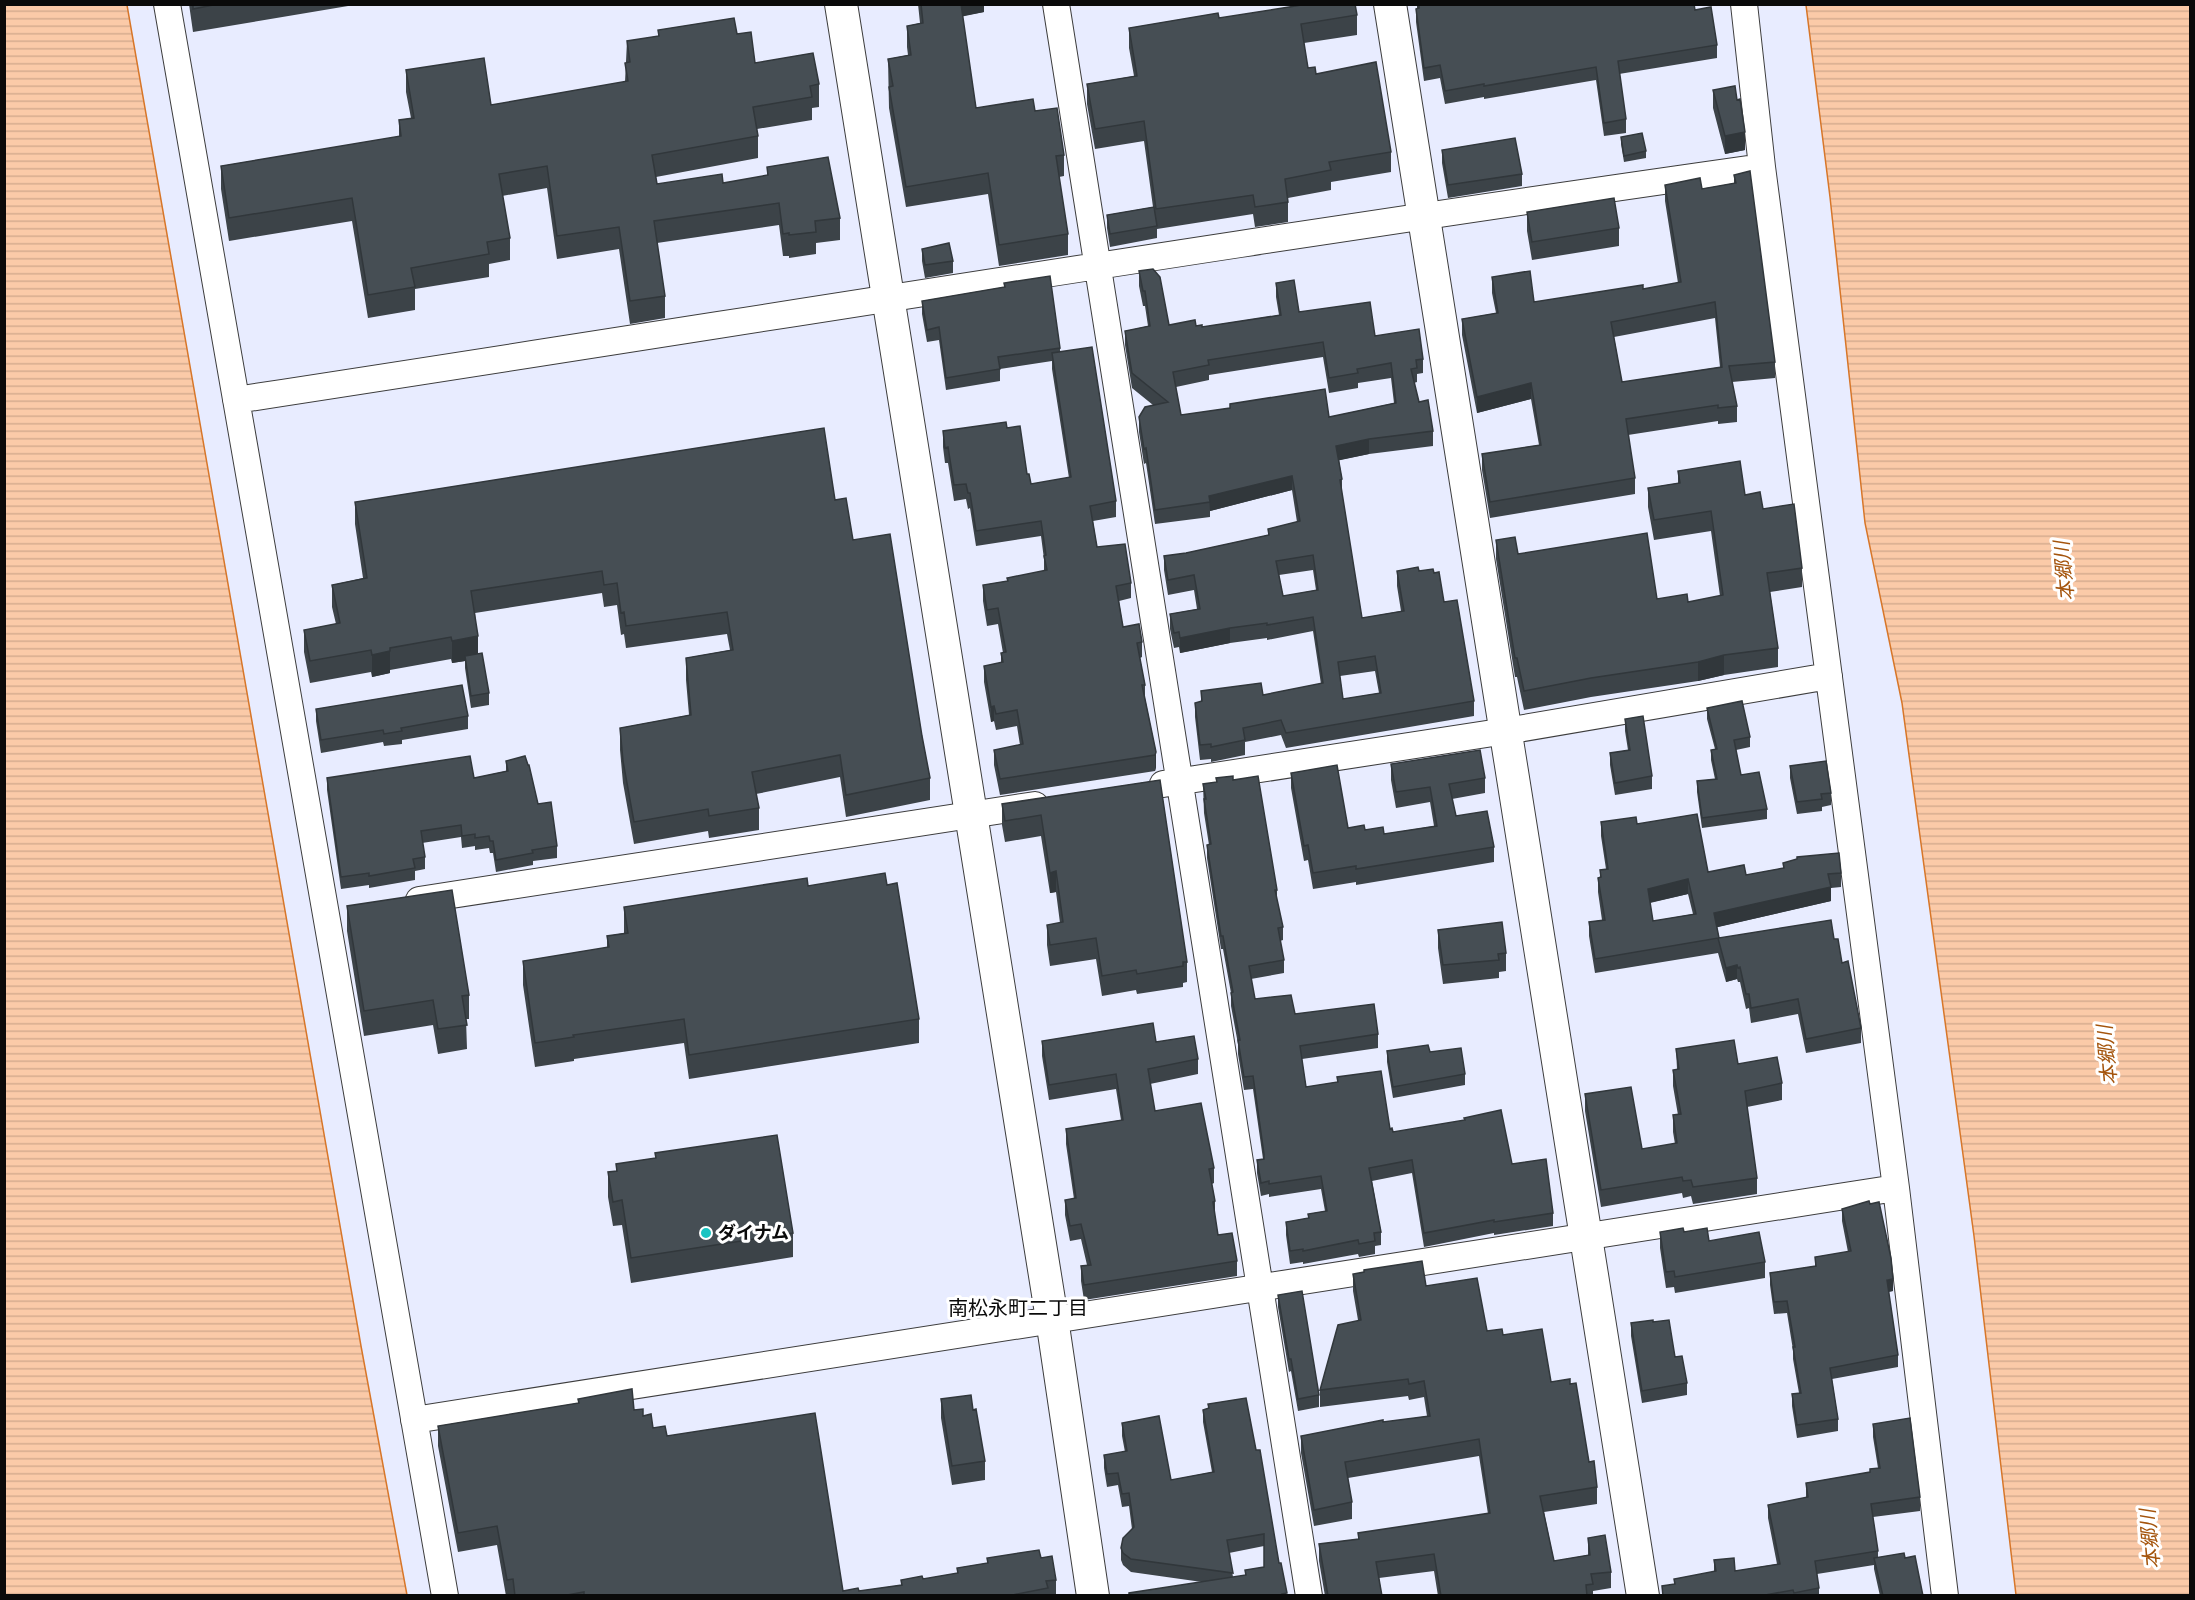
<svg xmlns="http://www.w3.org/2000/svg" width="2195" height="1600" font-family="Bitter,'Noto Sans JP',serif">
<style>
.water{fill:url(#water-rules);stroke:#d77629;stroke-width:1.5}
.lines{fill:none;stroke-linecap:round;stroke-linejoin:round}
.minor-casing{stroke:#3d3d3d;stroke-width:28}
.tertiary-casing{stroke:#3d3d3d;stroke-width:34}
.minor{stroke:#fff;stroke-width:26}
.tertiary{stroke:#fff;stroke-width:32}
.wall{fill:#3c4348;fill-rule:evenodd}
.shaded-wall{fill:#31373b}
.building{fill:#464e54;stroke:#31373b;stroke-width:1.5;fill-rule:evenodd}
.poi-dot{fill:#19c4c2;stroke:#fff;stroke-width:2}
.labels{text-anchor:middle;dominant-baseline:central;stroke-width:6;stroke-linejoin:round;paint-order:stroke}
.poi-label{font-size:18px;font-weight:bold;fill:#0a0a0a;stroke:#fff;text-anchor:start}
.water-label{font-size:20px;font-style:italic;fill:#a4540c;stroke:#fff}
.neighbourhood-label{font-size:20px;fill:#0a0a0a;stroke:#fff}
</style>
<defs>
<pattern id="water-rules" width="6" height="5" patternUnits="userSpaceOnUse" patternTransform="scale(1.5)"><rect width="6" height="5" fill="#fbcaa8"/><path d="M0 2.5h6" fill="none" stroke="#d6ac8f"/></pattern>
</defs>
<rect width="100%" height="100%" fill="#e8ecff"/>
<path class="water" d="M5 4 127 5 361 1346 407 1595H5Z
M1806 5H2190V1595H2016L1974 1236 1902 703 1865 523 1830 197Z"/>
<g class="lines">
<g class="minor-casing">
<path id="minor" d="M167 4 445 1596
M1056 4 1309 1596
M1744 4 1762 167 1896 1188 1945 1596
M236 400C745 322 1252 239 1762 167
M1163 784 1506 731 1829 676
M419 900 1035 805
M414 1420 1896 1188"/>
</g>
<g class="tertiary-casing">
<path id="tertiary" d="M841 4 1052 1319 1093 1596
M1390 4 1643 1596"/>
</g>
<use href="#minor" class="minor"/>
<use href="#tertiary" class="tertiary"/>
</g>
<path class="wall" d="M189 4H360L193 32Z
M918 4H984V12L962 16 976 108 1035 111 1064 155V176L1059 177 1068 234V255L999 266 988 194 906 207 889 108 888 59 908 55 907 47V26L920 23Z
M1417 4H1694L1695 10 1717 45V58L1619 74 1626 119V133L1604 136 1596 80 1484 99V97L1445 104 1440 78 1424 81 1416 22V9H1417Z
M1357 15V35L1304 43 1308 68 1316 74 1391 152V172L1331 182V190L1288 198V222L1255 227 1253 214 1157 229V238L1110 247 1107 228V215L1153 207 1144 141 1095 149 1087 104V84L1134 76 1129 48V28L1219 18Z
M658 30 737 34 755 63 819 84V107L812 108V120L757 129 758 136V158L656 177 657 184 723 183 767 176V167L840 218V240L816 243V254L789 258V256H783L779 225 657 243 665 296V318L630 324 619 249 557 259 547 188 502 196 510 238V260L489 264V277L415 289V310L368 318 352 221 229 241 221 189V166L399 137V120L411 118 406 92V70L491 105 625 82 627 41 658 36Z
M1713 90 1737 100 1745 150 1725 154 1713 108Z
M1621 137 1646 151V158L1624 162 1621 144Z
M1442 150 1522 174V186L1448 198 1442 163Z
M1734 175 1775 362V378L1732 382 1737 406V422L1718 424V421L1628 435 1635 478V494L1490 518 1482 470V454L1539 445 1531 399 1477 413 1462 335V319L1496 313 1492 293V277L1534 302 1643 289 1678 283 1665 201V185L1702 189 1734 183ZM1715 318 1720 367 1622 382 1614 337Z
M1527 212 1619 228V246L1532 260 1527 231Z
M922 249 953 261V273L925 278 922 261Z
M1139 271 1169 325 1196 326 1202 327 1279 315 1276 297V283L1299 312 1375 336 1423 359V373L1417 374V382L1414 383 1419 402 1433 431V446L1369 454 1339 460 1342 479V494L1362 618 1401 611 1397 586V571H1419L1434 573 1444 602 1474 701V716L1286 748 1281 735 1245 742V755L1211 762V759L1200 760 1195 717V703L1201 702V691L1263 695 1321 684 1313 631 1267 640V638L1230 643 1180 653 1179 647 1174 648 1170 629V614L1197 609 1194 590 1168 595 1164 570V556L1186 553 1268 535V529L1297 522 1292 490 1210 511V517L1155 524 1146 463 1144 464 1139 432V417L1153 405 1132 388 1125 345V331L1148 326 1145 306H1143L1139 286ZM1323 357 1329 393 1358 388V383L1391 378 1394 403 1329 417 1230 404V408L1181 415 1176 387 1209 380V375ZM1313 570 1316 590 1283 596 1279 575ZM1375 671 1379 693 1343 699 1340 676Z
M1004 283 1060 348V352L1116 501V517L1093 521 1097 547 1131 583V598L1119 601 1123 627 1142 642V657L1140 658 1145 685V698L1156 752V767L1155 771 1000 795 994 765V750L1020 745 1017 726 996 730 994 721 991 722 984 682V666L1001 663V653H1003L998 624 987 626 983 601V585L1007 581V578L1044 571V559L1041 536 976 546 970 508 968 509 966 499 954 501 948 463H945L943 447V431L1007 428 1031 484 1069 478 1052 369V361L1000 369V381L946 390 939 340 927 342 922 314V301L1004 287Z
M1678 471 1745 495 1763 509 1802 568V587L1770 592 1778 648V667L1724 675 1698 681 1591 697 1524 710 1517 677H1515L1496 559V540L1518 554 1657 599 1688 602 1720 596 1711 531 1654 540 1648 507V488L1678 483Z
M835 500 853 540 922 736 930 778V800L846 817 840 777 756 794 759 808V830L709 838 708 831 634 844 623 783 620 750V728L689 715 686 680V658L730 650 727 634 626 648 624 634 621 635 617 605 604 607 602 593 475 613 478 654 489 693V705L471 708 465 668V661L452 663 451 659 390 670V673L372 677 371 672 310 683 304 652V630L336 624 332 607V585L363 578 355 524V502Z
M1707 708 1750 737V747L1736 750 1741 775 1767 809V819L1702 828 1697 792V781L1715 779 1711 760V750L1715 749 1707 719Z
M316 709 468 716V729L402 740V744L384 746 383 742 321 753 316 721Z
M1625 719 1652 776V789L1615 795 1610 765V753L1628 750 1625 731Z
M506 761 538 804 557 846V858L533 861V865L496 872 493 853H490L489 848 475 850V846L462 848 461 837 422 843 425 857V869L415 871V880L369 888V885L341 889 327 790V778H474L506 771Z
M1391 764 1485 778V793L1452 799 1456 816 1494 847V862L1356 885V882L1313 889 1308 860 1304 861 1291 788V773L1348 828 1384 834 1434 826 1430 802 1396 808 1391 780Z
M1790 766 1831 793V805L1822 807V811L1797 814 1790 778Z
M1216 778 1233 780 1277 890V903L1283 927V940L1280 941 1284 960V973L1251 979 1255 999 1295 1014 1378 1034V1048L1302 1059 1306 1087 1337 1082V1077L1393 1132 1512 1164 1553 1213V1226L1494 1235V1233L1424 1247 1412 1173 1372 1181 1381 1232V1245L1375 1246V1254L1359 1257 1358 1254 1303 1264V1262L1290 1264 1286 1235V1222L1308 1218V1214L1325 1211 1321 1189 1269 1197V1194L1261 1196 1257 1173V1160L1263 1159 1253 1089 1244 1090 1238 1054V1044L1231 1006V993L1223 949H1221L1207 858V845H1209L1204 813 1203 784 1216 782Z
M1160 780 1187 962V982L1183 983V987L1137 994 1136 990 1102 996 1096 959 1050 966 1047 945V925L1060 923 1056 892 1050 893 1041 836 1005 842 1002 825V804Z
M1601 822 1637 824 1708 872 1746 875 1783 868V863L1797 860V857L1841 873V887L1831 888V901L1717 927 1719 938 1834 939 1861 1028V1043L1806 1053 1798 1014 1751 1023 1749 1008 1746 1009 1740 982H1738L1737 979 1726 982 1718 953 1595 973 1589 936V922L1602 920 1598 892V878L1600 877V870L1606 869 1601 836ZM1688 894 1693 914 1653 921 1650 903Z
M887 885 919 1019V1043L689 1079 684 1043 574 1059V1061L535 1067 523 985V961L607 948V936L624 933V907L808 886Z
M347 906 469 995V1019H466L467 1049 438 1054 433 1025 364 1036 347 931Z
M1438 930 1506 953V971L1499 972V978L1443 984 1438 948Z
M1042 1041 1156 1042 1198 1059V1074L1150 1084 1155 1111 1214 1168V1183L1212 1184 1215 1201V1216L1218 1235 1237 1261V1276L1084 1300 1081 1281V1266L1087 1265 1081 1239 1070 1241 1065 1215V1200L1074 1199 1066 1144V1129L1121 1120 1116 1089 1049 1100 1042 1056Z
M1676 1049 1738 1064 1782 1083V1100L1747 1107 1757 1178V1194L1693 1204 1691 1196 1683 1198 1682 1193 1601 1207 1585 1111V1094L1642 1149 1675 1144 1673 1132V1115H1678L1673 1086V1070L1677 1069Z
M1387 1051 1430 1052 1465 1074V1085L1393 1098 1387 1062Z
M655 1153 793 1233V1257L631 1283 622 1225 613 1226 608 1197V1172L616 1171V1164L655 1158Z
M1842 1209 1893 1291 1888 1292 1898 1355V1367L1832 1379 1838 1419V1431L1797 1438 1792 1406V1394L1799 1393 1793 1359V1350L1787 1313 1774 1314 1770 1285V1273L1815 1266V1257L1848 1252 1842 1221Z
M1660 1232H1684L1765 1262V1278L1675 1293 1674 1287 1666 1288 1660 1248Z
M1353 1274 1426 1286 1487 1331 1503 1335 1551 1382 1589 1462 1597 1487V1504L1544 1512 1554 1561 1588 1555V1538L1611 1572V1588L1593 1591V1596H1438L1434 1571 1379 1578 1382 1596H1325L1319 1561V1544L1358 1539V1533L1488 1514 1479 1456 1348 1478 1352 1502V1519L1314 1526 1301 1453V1436L1427 1416 1424 1397 1409 1400 1408 1396 1320 1407V1390L1358 1320 1353 1291Z
M1278 1295 1319 1395V1407L1298 1411 1291 1371 1289 1372 1278 1307Z
M1653 1322 1675 1357 1687 1383V1395L1642 1403 1631 1336V1323Z
M578 1399 634 1410 643 1416 653 1428 667 1436 843 1591H859L901 1585V1580L923 1579 957 1573V1568L987 1563V1558H1041L1056 1580V1596H506L497 1545 458 1552 438 1446V1426L578 1403Z
M941 1399 973 1410 985 1461V1480L952 1485 941 1418Z
M1208 1404 1279 1563 1287 1596H1129L1202 1582 1131 1572 1123 1565 1121 1560V1548L1132 1529 1129 1506 1122 1507 1118 1485 1107 1487 1104 1468V1455L1125 1452 1122 1436V1423L1171 1480 1212 1472 1203 1422V1410L1208 1409ZM1264 1546V1567L1246 1575 1233 1577 1229 1553Z
M1873 1424 1920 1497V1511L1873 1517 1878 1551V1557L1905 1558 1923 1596H1880L1874 1569V1565L1817 1574 1819 1588V1596H1662V1586L1674 1584V1579L1714 1572V1560L1735 1571 1777 1564 1768 1518V1505L1806 1498V1483L1870 1472 1878 1468 1873 1437Z"/>
<path class="shaded-wall" d="M960 4H984V12L960 17Z
M1745 132V150L1725 154V136Z
M1531 383V399L1477 413V397Z
M1369 439V454L1336 461V446Z
M1292 476V490L1210 511 1209 496Z
M1230 628V643L1180 653V638Z
M478 636V658L465 656V661L452 663V641Z
M390 651V673L372 677V655Z
M1724 655V675L1698 681V662Z
M994 706V721L991 722V707Z
M1156 752V767L1155 771V755Z
M1056 871V892L1050 893V873Z
M1688 879V894L1648 903V889Z
M1831 887V901L1714 928V913Z
M1737 965V979L1726 982V968Z
M1893 1279V1291L1887 1292V1280Z"/>
<path class="building" d="M193 4H218L193 9Z
M921 4H961L976 108 1033 99 1035 111 1057 108 1064 155 1056 156 1068 234 999 245 988 173 906 187 889 87 893 86 888 59 911 55 907 26 923 23Z
M1308 4H1355L1357 15 1301 24 1308 68 1315 67 1316 74 1376 62 1391 152 1329 162 1331 170 1285 179 1288 202 1255 207 1253 195 1156 209 1144 121 1095 129 1087 84 1137 76 1129 28 1218 13 1219 18Z
M1419 4H1694L1695 10 1711 7 1717 45 1618 61 1626 119 1604 123 1596 67 1484 86V84L1445 91 1440 65 1424 68 1416 9 1419 8Z
M734 18 737 34 751 32 755 63 813 53 819 84 810 86 812 97 753 107 758 136 652 155 657 184 722 174 723 183 768 175 767 167 828 157 840 218 815 221 816 232 789 235V233L783 234 779 203 654 221 665 296 630 301 619 227 557 236 547 166 499 174 510 238 487 242 489 254 411 268 415 287 368 295 352 198 229 218 221 166 401 136 399 120 414 118 406 70 484 58 491 105 628 81 625 63 630 62 627 41 659 36 658 30Z
M1735 86 1737 100 1740 99 1745 132 1725 136 1713 90Z
M1642 133 1646 151 1624 156 1621 137Z
M1515 138 1522 174 1448 185 1442 150Z
M1750 171 1775 362 1729 366 1737 406 1718 408V405L1626 419 1635 478 1490 502 1482 454 1541 445 1531 383 1477 397 1462 319 1498 313 1492 277 1530 271 1534 302 1643 285V289L1681 282 1665 185 1700 178 1702 189 1736 183 1734 175ZM1715 302 1722 367 1622 382 1611 322Z
M1614 198 1619 228 1532 242 1527 212Z
M1154 207 1157 226 1110 234 1107 215Z
M949 243 953 261 925 265 922 249Z
M1153 269 1160 277 1169 325 1195 320 1196 326 1202 325V327L1281 315 1276 283 1294 280 1299 312 1370 302 1375 336 1419 329 1423 359 1416 360 1417 368 1411 369 1419 402 1428 400 1433 431 1369 439 1336 446 1342 479 1340 480 1362 618 1404 611 1397 571 1418 567 1419 571 1433 569 1434 573 1439 572 1444 602 1457 600 1474 701 1286 733 1281 720 1243 728 1245 740 1211 747V744L1200 745 1195 703 1202 701 1201 691 1261 683 1263 695 1323 683 1313 617 1267 625V623L1230 628 1180 638 1179 632 1174 633 1170 614 1200 609 1194 575 1168 580 1164 556 1186 553 1269 535 1268 529 1300 521 1292 476 1209 496 1210 502 1155 510 1146 448 1144 449 1139 417 1145 407 1168 402 1132 373 1125 331 1150 326 1145 291H1143L1139 271ZM1323 342 1329 378 1358 373 1357 369 1391 363 1396 403 1329 417 1325 389 1230 404V408L1181 415 1173 372 1209 365 1208 360ZM1313 555 1318 590 1283 596 1276 561ZM1375 656 1381 693 1343 699 1338 662Z
M1050 276 1060 348 998 357 1000 369 946 378 939 327 927 330 922 301 1005 287 1004 283Z
M1092 347 1116 501 1090 506 1097 547 1125 544 1131 583 1116 586 1123 627 1139 624 1142 642 1137 643 1145 685H1142L1156 752 1155 755 1000 779 994 750 1023 744 1017 710 996 714 994 706 991 707 984 666 1003 662 1001 653 1006 652 998 608 987 610 983 585 1008 581 1007 578 1047 570 1044 556 1046 555 1041 521 976 531 970 493H968L966 484 954 485 948 447 945 448 943 431 1006 422 1007 428 1020 426 1027 474H1029L1031 484 1071 477 1052 353Z
M824 428 835 500 846 498 853 540 890 534 922 736 930 778 846 795 840 755 752 772 759 808 709 816 708 809 634 822 623 761 620 728 691 715 686 658 733 650 727 612 626 626 624 612 621 613 617 583 604 585 602 571 471 591 478 636 452 641 451 637 390 648V651L372 655 371 650 310 661 304 630 340 623 332 585 367 578 355 502Z
M1740 461 1745 495 1760 492 1763 509 1794 504 1802 568 1767 573 1778 648 1724 655 1698 662 1591 678 1524 691 1517 658H1515L1496 540 1515 537 1518 554 1647 533 1657 599 1687 594 1688 602 1723 595 1711 511 1654 520 1648 488 1680 483 1678 471Z
M482 653 489 693 471 696 465 656Z
M462 685 468 716 401 728 402 731 384 734 383 730 321 740 316 709Z
M1742 701 1750 737 1734 740 1741 775 1759 772 1767 809 1702 818 1697 781 1717 779 1711 750 1717 749 1707 708Z
M1643 716 1652 776 1615 783 1610 753 1630 750 1625 719Z
M1480 750 1485 778 1449 784 1456 816 1487 811 1494 847 1356 869V866L1313 873 1308 845 1304 846 1291 773 1337 765 1348 828 1364 825 1365 830 1383 827 1384 834 1437 826 1430 787 1396 792 1391 764Z
M470 756 474 778 508 771 506 761 525 756 528 765H529L538 804 551 802 557 846 532 850 533 853 496 860 493 841H490L489 836 475 838V834L462 836 461 825 421 831 425 857 413 859 415 868 369 876V873L341 877 327 778Z
M1826 761 1831 793 1821 794 1822 799 1797 802 1790 766Z
M1233 776V780L1258 776 1277 890H1275L1283 927 1278 928 1284 960 1249 966 1255 999 1291 995 1295 1014 1374 1004 1378 1034 1300 1046 1306 1087 1338 1082 1337 1077 1381 1071 1390 1129 1392 1128 1393 1132 1465 1120 1464 1118 1501 1110 1512 1164 1546 1159 1553 1213 1494 1222V1220L1424 1233 1412 1160 1369 1168 1381 1232 1374 1233 1375 1241 1359 1244 1358 1240 1303 1251V1249L1290 1251 1286 1222 1309 1218 1308 1214 1327 1211 1321 1176 1269 1184V1181L1261 1183 1257 1160 1264 1159V1154L1253 1076 1244 1077 1238 1040H1240L1231 993 1233 992 1223 936H1221L1207 845 1211 844 1204 799H1206L1203 784 1217 782 1216 778Z
M1160 780 1187 962H1183V966L1137 974 1136 970 1102 976 1096 938 1050 945 1047 925 1063 922 1056 871 1050 873 1041 815 1005 821 1002 804Z
M1697 814 1708 872 1744 865 1746 875 1784 868 1783 863 1797 859V857L1839 853 1841 873 1828 874 1831 887 1714 913 1719 938 1831 920 1834 939H1838L1842 963 1848 961 1861 1028 1806 1039 1798 999 1751 1008 1749 994H1746L1740 967 1738 968 1737 965 1726 968 1718 938 1595 959 1589 922 1605 920 1598 878 1601 877 1600 870 1608 869 1601 822 1636 817 1637 824ZM1688 879 1696 914 1653 921 1648 889Z
M885 873 887 885 897 883 919 1019 689 1055 684 1019 573 1035 574 1037 535 1043 523 961 609 947 607 936 628 933 624 907 807 878 808 886Z
M452 890 469 995 462 996 467 1025 438 1029 433 1000 364 1011 347 906Z
M1502 922 1506 953 1498 954 1499 960 1443 965 1438 930Z
M1153 1023 1156 1042 1194 1036 1198 1059 1148 1069 1155 1111 1201 1103 1214 1168 1209 1169 1215 1201 1213 1202 1218 1235 1232 1233 1237 1261 1084 1285 1081 1266 1091 1265 1081 1224 1070 1226 1065 1200 1076 1198 1066 1129 1123 1120 1116 1074 1049 1085 1042 1041Z
M1734 1040 1738 1064 1777 1057 1782 1083 1745 1091 1757 1178 1693 1187 1691 1180 1683 1181 1682 1177 1601 1190 1585 1094 1631 1087 1642 1149 1677 1143 1673 1115 1681 1114 1673 1070 1679 1069 1676 1049Z
M1428 1045 1430 1052 1461 1048 1465 1074 1393 1087 1387 1051Z
M777 1135 793 1233 631 1258 622 1200 613 1202 608 1172 617 1171 616 1164 656 1158 655 1153Z
M1869 1201 1870 1204 1879 1202 1891 1258 1893 1279 1887 1280 1898 1355 1830 1368 1838 1419 1797 1425 1792 1394 1801 1393 1793 1347H1795L1787 1301 1774 1302 1770 1273 1816 1266 1815 1257 1851 1251 1842 1209Z
M1683 1228 1684 1232 1707 1228 1709 1241 1759 1232 1765 1262 1675 1277 1674 1271 1666 1272 1660 1232Z
M1422 1261 1426 1286 1477 1278 1487 1331 1502 1329 1503 1335 1542 1329 1551 1382 1570 1379V1384L1576 1383 1589 1462 1594 1461 1597 1487 1540 1496 1554 1561 1590 1555 1588 1538 1605 1535 1611 1572 1591 1574 1593 1584 1586 1585 1587 1596H1441L1434 1554 1376 1562 1382 1596H1328L1319 1544 1359 1539 1358 1533 1490 1513 1479 1439 1345 1462 1352 1502 1314 1510 1301 1436 1383 1420V1422L1430 1416 1424 1381 1409 1384 1408 1379 1320 1390 1338 1325 1361 1320 1353 1274 1364 1272V1270Z
M1302 1291 1319 1395 1298 1399 1291 1359H1289L1278 1295Z
M1653 1320V1322L1669 1320 1675 1357 1682 1356 1687 1383 1642 1391 1631 1323Z
M632 1389 634 1410 643 1409V1416L651 1414 653 1428 665 1426 667 1436 815 1413 843 1591 858 1588 859 1591 902 1585 901 1580 922 1576 923 1579 958 1573 957 1568 988 1563 987 1558 1039 1550 1041 1558 1052 1556 1056 1580 1046 1581 1048 1588 1012 1595V1596H584V1592L562 1596H515L513 1579 507 1580 497 1526 458 1533 438 1426 579 1403 578 1399Z
M971 1395 973 1410 976 1409 985 1461 952 1466 941 1399Z
M1246 1398 1256 1450H1260L1279 1563H1281L1287 1593 1282 1594 1283 1596H1129V1593L1246 1575 1245 1570 1264 1567V1534L1227 1540 1233 1573 1131 1559 1123 1553 1121 1548 1123 1538 1134 1527 1129 1493 1122 1494 1118 1473 1107 1474 1104 1455 1127 1451 1122 1423 1159 1416 1171 1480 1214 1472 1203 1410 1209 1408 1208 1404Z
M1910 1418 1920 1497 1871 1504 1878 1551 1815 1561 1819 1588 1794 1593 1793 1590 1760 1596H1663L1662 1586 1675 1584 1674 1579 1716 1571 1714 1560 1734 1558 1735 1571 1780 1564 1768 1505 1808 1497 1806 1483 1870 1472V1469L1880 1468 1873 1424Z
M1904 1553 1905 1558 1915 1556 1923 1596H1883L1874 1558Z"/>
<circle class="poi-dot" cx="706" cy="1233" r="6"/>
<g class="labels">
<g class="poi-label">
<text x="718" y="1233">ダイナム</text>
</g>
<g class="water-label">
<text transform="translate(2064 571) rotate(-95)">本郷川</text>
<text transform="translate(2107 1055) rotate(-95)">本郷川</text>
<text transform="translate(2150 1539) rotate(-95)">本郷川</text>
</g>
<g class="neighbourhood-label">
<text x="1018" y="1308">南松永町二丁目</text>
</g>
</g>
<rect width="2195" height="1600" fill="none" stroke="#0a0a0a" stroke-width="12"/>
</svg>
